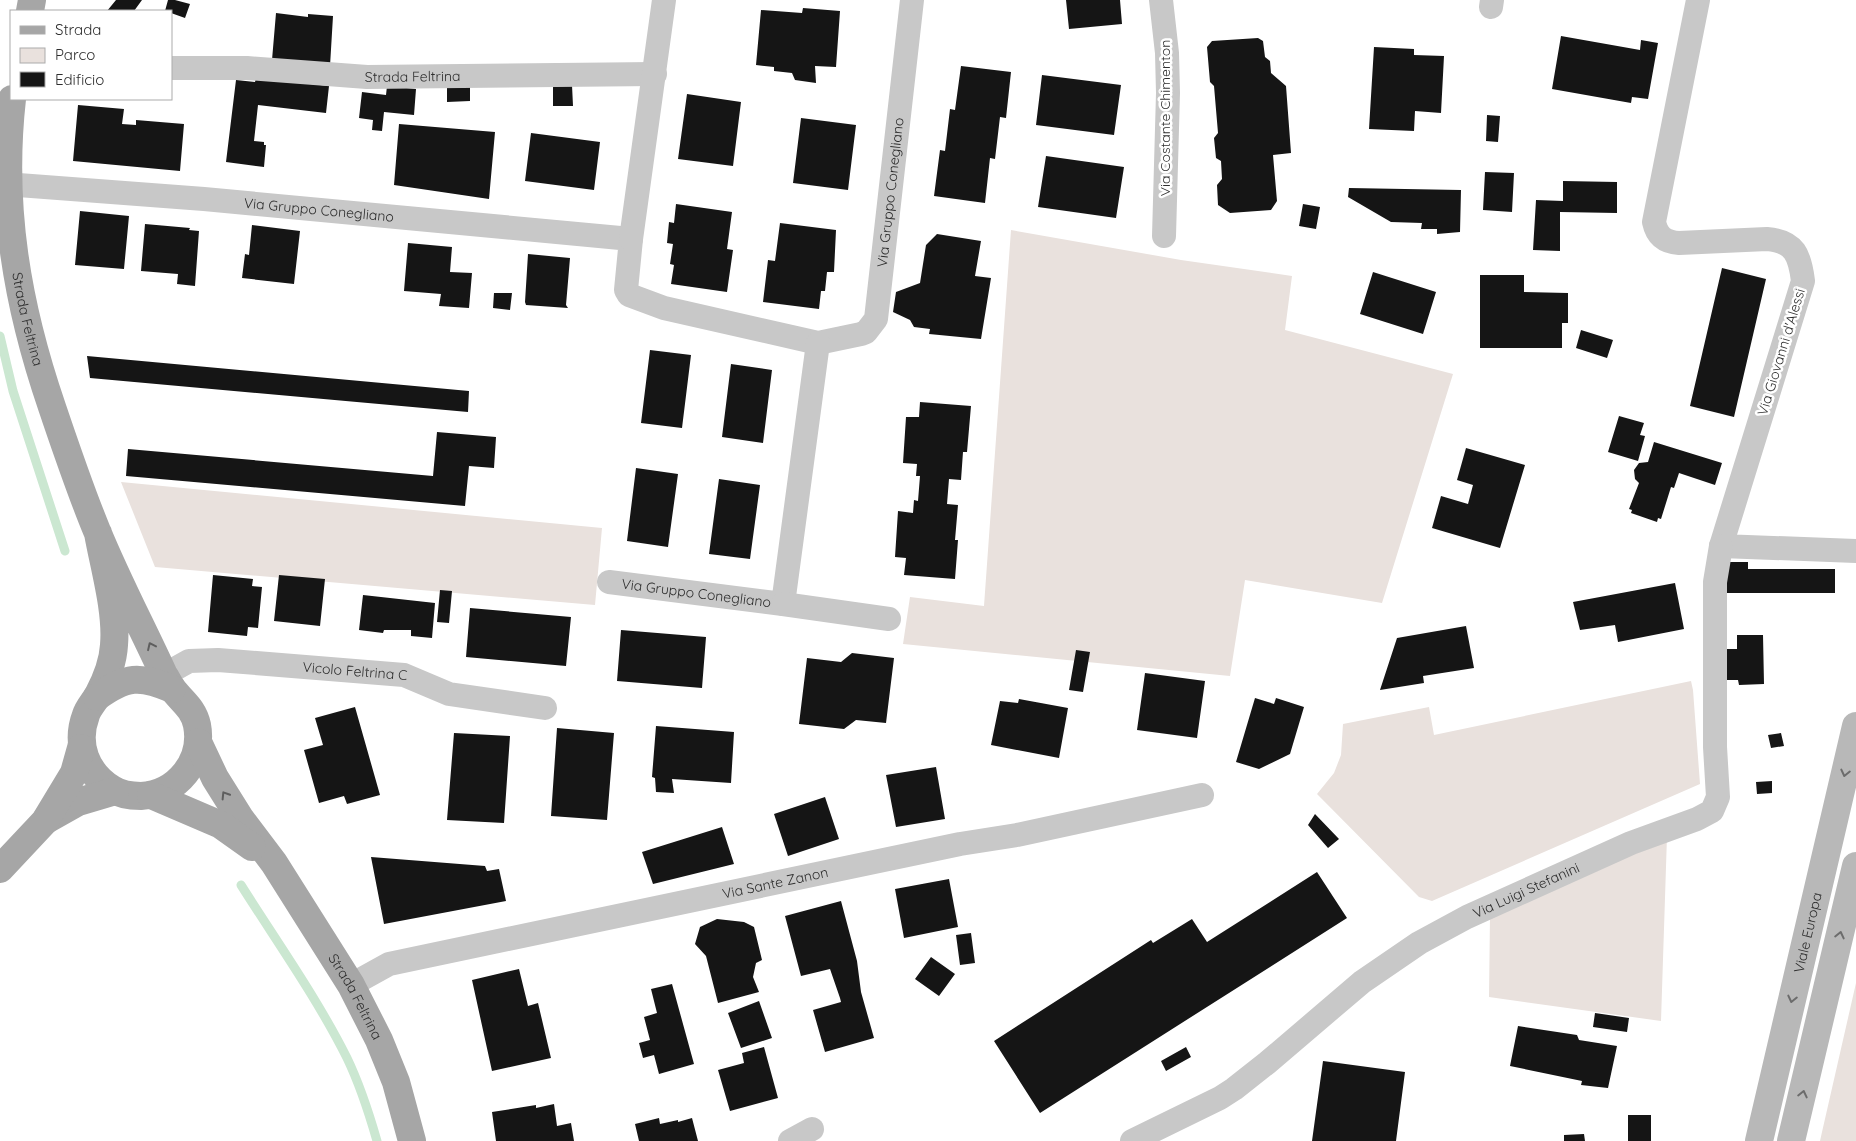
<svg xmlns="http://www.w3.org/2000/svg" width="1856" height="1141" font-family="Quicksand,sans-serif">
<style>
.green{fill:#e9e1dd}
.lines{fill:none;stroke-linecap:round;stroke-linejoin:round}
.stream{stroke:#cbe7d1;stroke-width:9}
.building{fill:#151515}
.minor{stroke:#c8c8c8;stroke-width:24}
.secondary{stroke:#b8b8b8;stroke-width:28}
.primary{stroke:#a6a6a6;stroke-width:28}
.oneway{stroke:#5e5e5e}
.oneway2{stroke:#6c6c6c}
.labels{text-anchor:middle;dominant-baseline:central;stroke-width:5;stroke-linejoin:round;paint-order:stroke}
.street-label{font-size:14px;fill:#2e2e2e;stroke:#fff}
</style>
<rect width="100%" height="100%" fill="#fff"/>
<path class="green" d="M1011 230 1181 260 1292 276 1285 330 1453 374 1382 603 1245 580 1230 676 903 644 910 597 984 606Z
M121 482 602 528 595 605 155 567Z
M1691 681 1693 690 1700 784 1432 901 1419 897 1317 794 1334 773 1341 755 1343 724 1429 707 1434 735Z
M1667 836 1661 1021 1489 997 1490 915Z
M1856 983V1141H1820L1822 1132Z"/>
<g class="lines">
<path class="stream" d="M0 336 13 391 65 551
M241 885C277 942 317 998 347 1058 360 1085 369 1113 377 1141"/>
</g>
<path class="building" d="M116 0H142L134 11H107Z
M168 0H175L190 4 185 18 171 13V11H165Z
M1066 0H1120L1122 24 1069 29Z
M803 8 840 11 836 67 815 66 816 83 795 80 792 73 774 71V67L756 65 761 10 802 13Z
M276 13 308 17V14L333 16 330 66 272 60Z
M1561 36 1640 50 1641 40 1658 43 1648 99 1632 97 1631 103 1552 89Z
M1258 38 1263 41 1265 57 1270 61 1271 73 1286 86 1291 153 1273 155 1277 201 1271 210 1230 213 1218 205 1217 185 1222 179 1221 161 1216 158 1214 138 1218 133 1214 86 1210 82 1207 47 1212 41Z
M1374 47 1414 49V55L1444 56 1441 113 1415 111 1414 131 1369 129Z
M961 66 1011 72 1006 118 1000 117 995 159 990 158 985 203 934 196 940 150 945 151 950 109 955 110Z
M1042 75 1121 85 1114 135 1036 125Z
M256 78 329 86 326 113 258 105 254 141 264 142V145H266L264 167 226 162 236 80 255 82Z
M553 85H572L573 106H553Z
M387 86 416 89 414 115 384 112 382 131 372 130 373 120 359 118 362 92 386 95Z
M447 86H470V101L447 102Z
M687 94 741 102 733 166 678 159Z
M78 105 124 109 122 124 136 125V120L184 124 180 171 73 161Z
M1487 115 1500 116 1498 142 1486 141Z
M801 118 856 125 848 190 793 183Z
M399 124 495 132 489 199 394 185Z
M531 133 600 142 594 190 525 181Z
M1046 156 1124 167 1116 218 1038 207Z
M1485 172 1514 173 1512 212 1483 210Z
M1563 181 1617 182V213L1560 212V251L1533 250 1536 200 1563 201Z
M1349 188 1461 190 1460 232 1437 234V229H1421L1422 223 1391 222 1348 197Z
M676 204 732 212 727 249 733 250 727 292 671 284 674 265 670 264 673 244 667 243 669 222 674 223Z
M1303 204 1320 207 1316 229 1299 226Z
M80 211 129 216 124 269 75 265Z
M780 223 836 230 834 272H827L825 291H821L819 309 763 302 768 260 775 261Z
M145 224 190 228 189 230 199 231 195 286 177 284 178 274 141 271Z
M252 225 300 231 294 284 242 278 245 254 249 255Z
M937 234 981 241 975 276 991 278 981 339 929 334 930 329 914 327 910 320 893 312 896 292 920 283 926 245Z
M408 243 452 247 450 272 472 273 469 308 439 306 441 294 404 291Z
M528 254 570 258 566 305 568 308 526 305 525 302Z
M1722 268 1766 279 1734 417 1690 406Z
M1373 272 1436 292 1423 334 1360 314Z
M1480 275H1524V292L1568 293V323H1562V348H1480Z
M494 293H512L510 310 493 308Z
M1581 330 1613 340 1607 358 1576 348Z
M650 350 691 355 682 428 641 423Z
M87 356 469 391 468 412 90 378Z
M731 364 772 370 763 443 722 437Z
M920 402 971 406 967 452H963L961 480 949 479 947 504 958 505 955 540H958L955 579 904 575 906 558 895 557 898 511 913 513 914 500 918 501 920 476H916L917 464 903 463 906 417H919Z
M1619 416 1644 423 1640 435 1645 436 1638 461 1608 452Z
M437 432 496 437 494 468 469 466 465 506 126 476 128 449 433 476Z
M1654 442 1722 463 1715 485 1679 473 1674 488 1671 487 1661 519 1658 518 1657 522 1631 513 1632 510 1629 509 1639 483 1635 479 1634 470 1639 463 1648 462Z
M1466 448 1525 465 1500 548 1432 528 1441 496 1468 504 1473 485 1457 480Z
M636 468 678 474 668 547 627 541Z
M719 479 760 485 750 559 709 554Z
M1726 562H1748V569H1835V593H1726Z
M213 575 253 579 252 586 262 587 258 628 248 627 247 636 208 632Z
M279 575 325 579 320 626 274 621Z
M1675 583 1684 629 1618 642 1615 625 1580 630 1573 602Z
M440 590 452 591 449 623 437 622Z
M363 595 435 603 432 638 411 636V630H384L383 633 359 630Z
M470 608 571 617 566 666 466 657Z
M1466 626 1474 668 1423 676 1424 683 1380 690 1397 638Z
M621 630 706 637 702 688 617 681Z
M1737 635H1763L1764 684 1739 685 1738 680H1727L1726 649H1737Z
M1076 650 1090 652 1083 692 1069 690Z
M852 653 894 658 886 723 856 720 844 729 799 724 807 658 841 662Z
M1145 673 1205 681 1197 738 1137 730Z
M1255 698 1274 704 1276 698 1304 707 1290 754 1259 769 1236 762Z
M1019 699 1068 708 1059 758 991 745 1000 701 1018 703Z
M355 707 380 795 347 804 344 796 319 803 304 750 323 745 315 718Z
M656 726 734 732 731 783 672 779 674 793 656 792 655 778 652 777Z
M557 728 614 733 607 820 551 816Z
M454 733 510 736 504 823 447 820Z
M1781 733 1784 746 1771 748 1768 735Z
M936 767 945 819 896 827 886 775Z
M1772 781V793L1757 794 1756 782Z
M825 797 839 839 788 856 774 814Z
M1315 814 1339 839 1328 848 1308 825Z
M722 827 734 864 653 884 642 852Z
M371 857 485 866 487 871 499 869 506 901 384 924Z
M1317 872 1347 918 1040 1113 994 1041 1151 940 1153 943 1192 919 1207 942Z
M949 879 958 927 904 938 895 889Z
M841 901 857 961 861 992 874 1038 825 1052 813 1010 841 1002 840 998 830 969 801 976 785 916Z
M717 919 744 922 754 927 762 960 756 963 753 977 759 992 718 1003 706 956 695 944 700 927Z
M971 933 975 963 960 965 956 935Z
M931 957 955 974 939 996 915 979Z
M519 969 528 1006 538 1003 551 1058 492 1071 472 980Z
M672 984 694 1064 659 1074 654 1055 643 1058 639 1043 650 1040 644 1017 657 1013 651 989Z
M759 1001 772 1038 741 1048 728 1013Z
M1595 1013 1629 1018 1627 1032 1593 1027Z
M1518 1026 1577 1035 1579 1040 1617 1046 1608 1088 1581 1085 1582 1081 1510 1066Z
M764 1047 778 1098 730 1111 718 1070 744 1063 742 1053Z
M1186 1047 1191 1057 1166 1071 1161 1061Z
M1323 1061 1405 1072 1396 1141H1312Z
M554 1104 557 1126 571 1123 574 1141H496L492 1112 536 1105V1108Z
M1628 1115H1651V1141H1628Z
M659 1118 660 1124 678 1120V1122L692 1118 698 1141H639L635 1124Z
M1584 1134 1585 1141H1564V1135Z"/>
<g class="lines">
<g class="minor">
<path d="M1161 0 1167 53 1168 93 1164 236"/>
<path d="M1698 0 1654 222C1657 236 1664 242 1679 243L1767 239C1795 241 1800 256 1803 281L1721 546 1856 551"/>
<path d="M1491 7 1492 0"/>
<path id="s1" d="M171 68H247L367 77 655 74"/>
<path id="s2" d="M5 184 204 199 631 239 626 290 629 295 664 308 818 343 861 334 866 332 876 319 912 0"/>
<path d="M631 239 664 0"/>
<path id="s3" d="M609 582 783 604 818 343"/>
<path d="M783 604 889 619"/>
<path id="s4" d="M164 675 189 661 218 660 404 675 449 694 545 708"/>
<path id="s5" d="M351 985 389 964 960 844 1017 835 1202 795"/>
<path d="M790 1141 812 1129"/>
<path id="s6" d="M1132 1141 1220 1098 1234 1089 1267 1063 1362 982 1419 943 1467 917 1631 843 1697 819 1712 811 1718 797 1715 747V582L1721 546"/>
</g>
<g class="secondary">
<path id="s7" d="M1759 1141 1856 726"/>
<path d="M1791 1141 1856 866"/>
</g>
<g class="primary">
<path d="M30 11 32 0"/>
<path id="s8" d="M12 99C0 206 17 305 52 407 66 448 80 490 97 531 117 580 142 627 164 675 167 679 169 684 172 688 181 701 193 707 197 725 204 761 177 794 141 796 132 796 121 795 112 789 86 773 75 744 86 715 88 708 94 702 98 695 106 680 113 663 114 645 117 611 104 567 98 533"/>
<path d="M97 697C126 676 140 675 172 689"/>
<path id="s9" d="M198 742 215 778 240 818 274 863 351 985 379 1040 396 1082 412 1141"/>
<path d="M151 795 221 825 252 847"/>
<path d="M46 820 78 802 115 791"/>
<path d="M0 869 45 821 74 773 81 748"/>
</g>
</g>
<defs><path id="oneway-chevron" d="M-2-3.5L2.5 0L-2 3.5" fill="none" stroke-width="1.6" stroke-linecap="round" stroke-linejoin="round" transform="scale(1.25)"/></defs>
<g class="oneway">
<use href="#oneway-chevron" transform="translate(151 646) rotate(-115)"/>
<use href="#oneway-chevron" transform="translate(225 795) rotate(-122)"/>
</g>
<g class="oneway2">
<use href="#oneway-chevron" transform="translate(1845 773) rotate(103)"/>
<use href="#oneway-chevron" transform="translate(1840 935) rotate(-77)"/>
<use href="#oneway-chevron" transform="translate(1792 999) rotate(103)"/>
<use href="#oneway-chevron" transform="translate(1803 1094) rotate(-77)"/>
</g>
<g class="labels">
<g class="street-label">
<text stroke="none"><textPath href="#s1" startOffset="242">Strada Feltrina</textPath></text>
<text transform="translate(1165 118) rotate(-90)">Via Costante Chimenton</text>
<text stroke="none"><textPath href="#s2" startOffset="1074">Via Gruppo Conegliano</textPath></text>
<text stroke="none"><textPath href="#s2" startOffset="315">Via Gruppo Conegliano</textPath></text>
<text stroke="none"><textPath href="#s8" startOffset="222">Strada Feltrina</textPath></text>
<text transform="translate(1781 352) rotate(-73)">Via Giovanni d'Alessi</text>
<text stroke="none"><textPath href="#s3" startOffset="88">Via Gruppo Conegliano</textPath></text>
<text stroke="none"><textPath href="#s4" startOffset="195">Vicolo Feltrina C</textPath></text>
<text stroke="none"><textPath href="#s5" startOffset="438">Via Sante Zanon</textPath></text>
<text stroke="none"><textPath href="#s6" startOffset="470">Via Luigi Stefanini</textPath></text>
<text stroke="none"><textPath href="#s7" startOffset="214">Viale Europa</textPath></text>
<text stroke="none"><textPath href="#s9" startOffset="300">Strada Feltrina</textPath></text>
</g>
</g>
<rect x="10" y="10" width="162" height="90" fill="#ffffff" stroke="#ababab"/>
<rect x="20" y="26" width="25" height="8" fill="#a6a6a6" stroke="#ababab"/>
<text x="55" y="35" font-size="15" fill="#2e2e2e">Strada</text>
<rect x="20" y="48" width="25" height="15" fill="#e9e1dd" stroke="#ababab"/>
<text x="55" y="60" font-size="15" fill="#2e2e2e">Parco</text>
<rect x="20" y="72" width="25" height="15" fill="#151515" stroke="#ababab"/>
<text x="55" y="85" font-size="15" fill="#2e2e2e">Edificio</text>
</svg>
